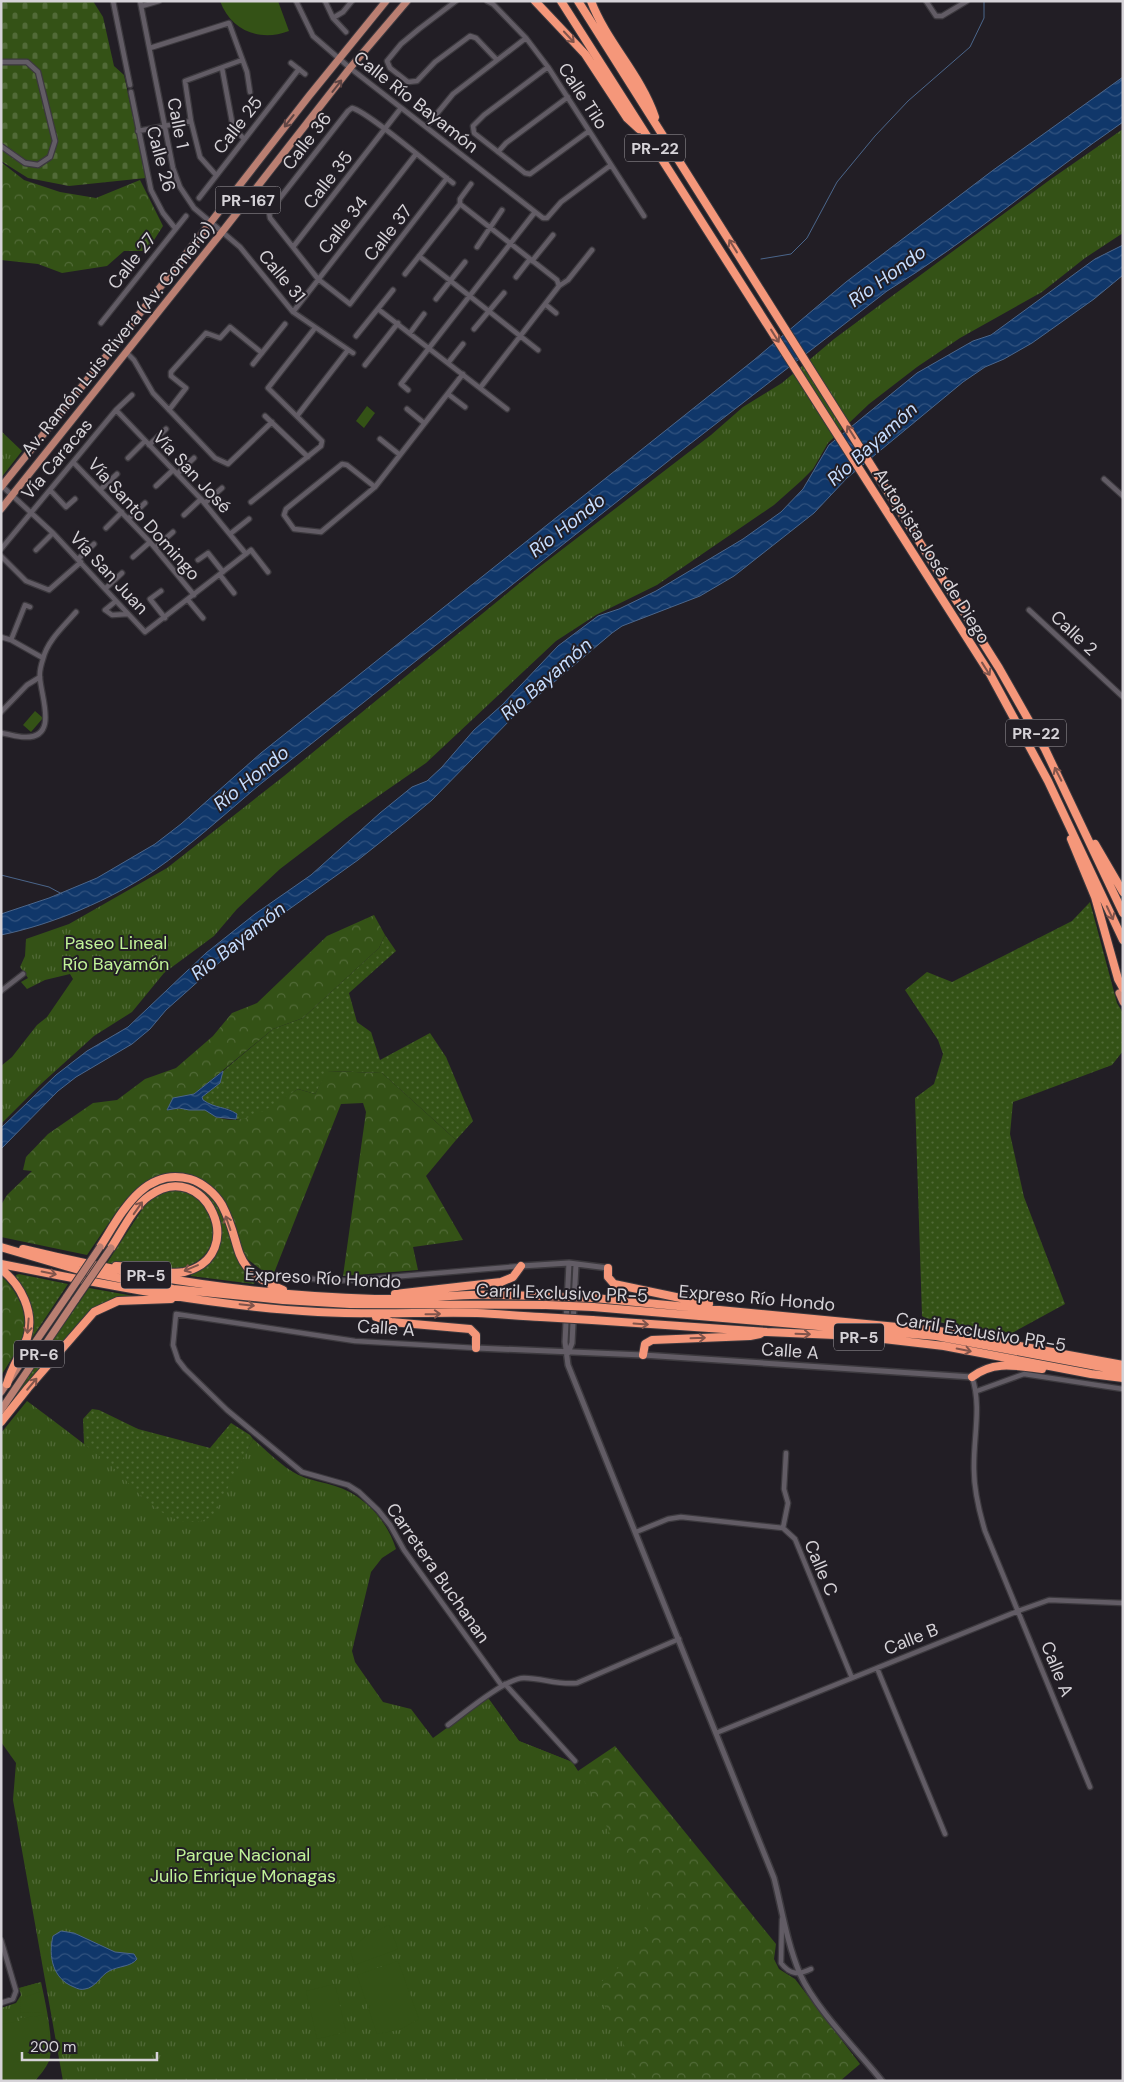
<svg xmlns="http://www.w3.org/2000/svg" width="1124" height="2082" font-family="'DM Sans',sans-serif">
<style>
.grass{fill:url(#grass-dots)}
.forest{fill:url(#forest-crowns)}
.cemetery{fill:url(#cemetery-stones)}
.park{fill:url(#park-tufts)}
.garden{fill:#345216}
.water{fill:url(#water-waves);stroke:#4b668b}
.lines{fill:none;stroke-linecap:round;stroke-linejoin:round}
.stream{stroke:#4b668b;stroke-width:1}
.minor-casing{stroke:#3c393e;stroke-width:7}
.tertiary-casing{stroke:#3c393e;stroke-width:8}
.primary-casing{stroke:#3c393e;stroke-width:9}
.trunk-casing{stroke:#3c393e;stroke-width:9}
.motorway-casing{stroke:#3c393e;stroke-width:10}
.minor{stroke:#625c65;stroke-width:4.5}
.tertiary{stroke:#625c65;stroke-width:5}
.primary{stroke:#ba7f72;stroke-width:7}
.trunk{stroke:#d88b76;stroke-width:7}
.motorway{stroke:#f5977a;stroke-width:8}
.primary-bridge-casing{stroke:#3c393e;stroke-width:9;stroke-linecap:butt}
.motorway-bridge-casing{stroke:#3c393e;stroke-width:10;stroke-linecap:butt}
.primary-bridge{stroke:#ba7f72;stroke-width:7}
.motorway-bridge{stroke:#f5977a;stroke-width:8}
.oneway{stroke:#81544b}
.oneway2{stroke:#5f4544}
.labels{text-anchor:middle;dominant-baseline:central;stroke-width:4;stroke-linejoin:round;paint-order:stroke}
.shield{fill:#221e25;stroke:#a09da2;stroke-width:1}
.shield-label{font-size:16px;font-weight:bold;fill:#d6d3d8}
.street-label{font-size:18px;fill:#d6d3d8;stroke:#221e25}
.park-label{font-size:18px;fill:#c1f398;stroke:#221e25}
.water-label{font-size:19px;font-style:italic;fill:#c7deff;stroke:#221e25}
</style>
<defs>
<pattern id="grass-dots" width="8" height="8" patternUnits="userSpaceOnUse" patternTransform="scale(1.25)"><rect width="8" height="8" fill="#345216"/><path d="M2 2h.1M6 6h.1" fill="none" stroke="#516a37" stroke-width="1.8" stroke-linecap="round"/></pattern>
<pattern id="forest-crowns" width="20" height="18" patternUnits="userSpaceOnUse" patternTransform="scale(1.25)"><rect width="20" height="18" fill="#345216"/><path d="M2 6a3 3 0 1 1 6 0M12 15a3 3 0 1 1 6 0" fill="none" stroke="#516a37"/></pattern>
<pattern id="cemetery-stones" width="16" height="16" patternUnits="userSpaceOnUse" patternTransform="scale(1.25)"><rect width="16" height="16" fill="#345216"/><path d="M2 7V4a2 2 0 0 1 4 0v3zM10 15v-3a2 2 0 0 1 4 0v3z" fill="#516a37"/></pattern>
<pattern id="park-tufts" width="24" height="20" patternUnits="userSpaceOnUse" patternTransform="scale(1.25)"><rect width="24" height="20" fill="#345216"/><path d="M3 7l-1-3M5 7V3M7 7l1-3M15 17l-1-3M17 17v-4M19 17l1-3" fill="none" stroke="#516a37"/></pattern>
<pattern id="water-waves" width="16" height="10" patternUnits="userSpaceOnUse" patternTransform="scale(1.25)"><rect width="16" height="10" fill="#10376a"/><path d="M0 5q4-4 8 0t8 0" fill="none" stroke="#32537f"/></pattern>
</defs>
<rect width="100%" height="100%" fill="#221e25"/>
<path class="grass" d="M1090 902 1117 1003 1123 1013V1051L1112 1065 1013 1102 1010 1134 1024 1197 1065 1304 1012 1333 931 1321 922 1316 915 1098 934 1084 943 1054 938 1040 905 990 927 972 952 982 1072 921Z
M385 935 396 951 349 993 357 1022 371 1032 380 1060 430 1033 446 1057 473 1121 456 1140 382 1073 328 1071 315 1094 298 1089C281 1100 258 1122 236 1119L237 1114 229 1109 214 1107 203 1100 202 1097 220 1083 223 1071 273 1029 303 1018 379 948Z
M177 1179 200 1185 215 1199 256 1279 254 1284 191 1276 190 1273C198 1267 208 1260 214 1253 226 1238 221 1207 205 1196 201 1193 195 1192 190 1191 169 1186 161 1182 143 1196L110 1242 105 1244 131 1204 155 1184Z
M175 1190C222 1196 229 1254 183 1268 166 1273 147 1265 130 1264 122 1263 114 1264 107 1263L149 1199 162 1191Z
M19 1274 68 1284 30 1341 32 1326 15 1279 16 1275Z
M89 1288 134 1296 102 1304 13 1400V1398Z
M92 1409 99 1410 138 1429 210 1448 231 1423 250 1435 253 1439 239 1468 227 1513 187 1538 84 1444 83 1419Z"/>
<path class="forest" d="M1 162 24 180 60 192 96 198 140 180 163 226 147 251H124L107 266 62 273 38 264 1 260Z
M374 915 385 935 379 948 303 1018 273 1029 194 1094 173 1099 167 1110C174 1109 201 1108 206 1110 210 1111 213 1115 216 1117 247 1128 274 1104 298 1089L315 1094 327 1071 382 1073 456 1140 426 1176 463 1240 413 1247 418 1270 343 1276 366 1112 363 1103 341 1104 272 1278 246 1258 240 1247 228 1210 192 1176 181 1173 163 1174 144 1183 127 1198 117 1211 87 1255 1 1237V1205L7 1195 32 1171 23 1170 26 1157 48 1134 93 1103 117 1100 145 1079 176 1068 213 1036 232 1013 257 1003 327 936Z
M1 1276C8 1282 14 1290 18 1298 35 1330 18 1348 1 1376Z
M488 1698 519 1741 572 1762 578 1771 615 1746 776 1944 774 1959 779 1969 795 1979 860 2064 840 2081H354Z"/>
<path class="cemetery" d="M1 1H93L103 17 114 66 124 75 146 178 69 186 28 178 1 161Z"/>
<path class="park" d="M1123 129V233L1085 258 1042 292 960 338 917 367 869 404 828 443 813 469 801 481 774 505 657 585 596 615 556 641 426 763 348 817 280 869 237 909 214 936 164 973 132 1012 94 1036 42 1083 1 1124V1066L12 1057 37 1025 47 1017 73 979 70 974 45 980 27 989 21 982 28 978 20 967 25 956 26 939 69 924 167 868 284 776 538 568 711 435 743 407 782 383 834 339 888 299 1051 179Z
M1 431 22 451 1 478Z
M27 1401C54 1421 81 1441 107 1462 134 1485 172 1542 214 1515L253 1439C266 1450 285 1470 301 1476 312 1481 324 1482 335 1486 364 1495 387 1520 396 1549L382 1558 371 1572 352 1651 355 1662 383 1702 411 1709 433 1738 488 1698 519 1741 572 1762 593 1795 616 1848 621 1854 636 1863 644 1873 649 1882 648 1906 644 1932 635 1946 623 1964 596 1986 595 1993C616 2019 628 2048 633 2081H63L13 1800 16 1763 1 1742V1433Z
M41 1982C45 2001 55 2043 49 2061 46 2068 40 2075 35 2081H1V2008L16 2003 21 1995 19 1988Z"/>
<path class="garden" d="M220 1H278L289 31C260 42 231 31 220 1Z
M367 406 375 413 364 428 356 421Z
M35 711 43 718 31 732 23 725Z
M389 1925 398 1949 355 1965 350 1951 367 1935Z
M398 1961 419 2019 399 2030 377 2034 357 1975Z
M37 1983 40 1992 24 1997H42V2012L21 2013 20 1998 23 1997 20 1988Z
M335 1984 346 2032 317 2039 306 1991Z
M47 2015C49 2043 54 2057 34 2081H2L1 2029 4 2028 2 2024 20 2021V2018Z"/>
<path class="water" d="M1123 77V122C1043 177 970 240 887 291L686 447 258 786C224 815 191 845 155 870 110 900 54 924 1 935V914L49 898 97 878 155 844 181 824 261 753 754 360 846 282 992 171Z
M1123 245V275L1094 299 1032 343 1004 359 985 367 963 382 847 478 814 513 734 576 700 596 622 626 612 633 514 716 432 800 407 821 358 860 239 945 166 1010 150 1029 132 1044 76 1077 58 1091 1 1149V1128L56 1075 87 1051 128 1027 206 953 255 914 311 875 380 813 412 787 427 781 442 767 474 730 502 705 558 646 598 616 619 609 656 591 743 539 781 512 803 489 829 445 917 373 973 341 991 335 1095 259Z
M223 1071 220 1083 202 1097 203 1100C216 1109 225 1106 237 1114L236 1119 216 1117 205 1110H189L179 1108 167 1110 173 1098 194 1094Z
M61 1931 74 1933 115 1952 134 1954 137 1959C131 1967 118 1966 109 1971 101 1975 95 1988 85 1989 81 1990 78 1989 74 1987 53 1979 48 1957 53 1936Z"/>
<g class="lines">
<path class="stream" d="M761 259 791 254 807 238 837 182 875 136 908 101 970 47 984 18V1
M1 875 49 887 62 894"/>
<g class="minor-casing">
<path id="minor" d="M113 1 130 85
M140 1 173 168 180 187 194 208 240 247 293 312 353 353
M296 1 313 36 350 68 543 218H547L561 202 611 165
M325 1 333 18 346 32
M456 1 419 29 401 44 387 61 390 68 408 82 417 81 435 62 470 36 476 38 497 60
M487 1 493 4 526 38 548 67 644 216
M926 1 936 16H942L967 1
M142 6 159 1
M333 18 343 12 352 1
M150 48 229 23 247 72 250 92
M1 62H27L38 72 55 141 50 157 38 165 25 163 1 146
M291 63 305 74
M548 67 484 115 473 126 474 133 525 173 530 174 589 131
M222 68 233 127 244 139
M131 92 151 190 163 213 175 228
M426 127 453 94 526 38
M138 131 191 121
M498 152 506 143 568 97
M216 175 200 157 191 121 185 81 242 60
M447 178 350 304 318 279 270 218 269 212 348 111 352 108C367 111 436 170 453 183
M199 198 299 69
M460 204 557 280 559 286
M293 247 401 108
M477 247 502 210
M419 256 538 350
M532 261 553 235
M405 274 460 204V199L471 184
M516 277 530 259
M436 299 465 262
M545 304 556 313
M378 309 507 409
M293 312 416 154
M101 323 186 216
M474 329 504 293
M410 333 424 314
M356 336 393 290
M127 353 134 360 153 393 215 458 228 464 272 422
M448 363 463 344
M253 364 285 324
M365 365 398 323
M480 388 559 286 568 280 592 250
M408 390 401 384 535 212
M448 394 465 407
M407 409 424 423
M116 410 201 499 246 554
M169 410 186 388 171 376V372L206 333 220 338 230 327 262 353
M265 416 308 457
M297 416 348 350
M380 439 400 455
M149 445 166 429
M128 458 145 441
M73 462 150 542 194 595
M177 474 194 458
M1104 479 1123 496
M2 486 53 533 145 632 251 550 268 572
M156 486 173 470
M375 487 347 465 342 464 286 509 284 515 294 529 321 532 375 487 463 374
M50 490 66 507 75 499
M100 490 117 474
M251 502 321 446 322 441 268 388 315 328
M205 503 222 488
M184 515 201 499
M128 519 145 503
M106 528 122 512
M230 534 249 519
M155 548 173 532
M1 549 116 410 132 395
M36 550 53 533
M1 556 26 581 49 590 81 562
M133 557 150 542
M78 559 94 544
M198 560 208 553 223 572
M220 575 234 593
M106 588 122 573
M161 591 150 599 165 618
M188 600 203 618
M116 601 105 610 112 615 128 614
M1029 610 1123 697
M1 637 11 640 43 658
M11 640 25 605 30 607
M1 712 27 685 40 677
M1 733C9 734 17 737 24 737 59 739 41 697 40 678 39 672 41 665 43 659 47 641 64 626 76 612
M1 991 23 974
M278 1275 331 1281 355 1280 521 1266
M476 1348 355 1341 176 1314 173 1345 178 1360 185 1369 227 1410 302 1472 348 1485 359 1492 378 1510 390 1525 404 1550 502 1686
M972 1377C982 1406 973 1439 974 1470 974 1491 979 1511 985 1531L1090 1787
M977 1391 1024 1374 1123 1389
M783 1528 788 1503 784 1489 786 1453
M636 1532 668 1519 681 1517 783 1528 795 1539 852 1678
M877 1668 945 1834
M505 1684 575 1761
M448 1725C464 1713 506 1678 524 1678 543 1678 556 1685 577 1683L679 1639
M716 1733 1018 1611 1049 1600 1123 1603
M782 1919 781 1963C790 1975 799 1975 811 1969
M1 1940 16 1991 13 1999 1 2003"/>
</g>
<g class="tertiary-casing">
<path id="tertiary" d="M569 1263 565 1342 568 1365 774 1878C782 1910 787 1943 800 1974 815 2008 858 2051 882 2081
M521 1266 569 1263 608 1268
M476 1348 643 1355 972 1377
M568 1353 572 1343 576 1264"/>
</g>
<g class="primary-casing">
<path id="primary" d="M1 487 116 344 309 96 386 1
M1 509 222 232 350 68 407 1
M1 1392 67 1296
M1 1410 76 1299"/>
</g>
<g class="trunk-casing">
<path id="trunk" d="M1119 993 1123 1002"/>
</g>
<g class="motorway-casing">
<path id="motorway" d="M535 1 585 54 627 118 639 129
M561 1 990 674 1048 781 1123 940
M578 1 999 668 1045 749 1123 913
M591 1C607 43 641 75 655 117
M1071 839 1095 897 1118 979 1123 988
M1095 844 1123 892
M1 1247 79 1270 173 1289 283 1300 350 1304 546 1305
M100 1247C120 1216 143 1166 190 1179 203 1183 215 1193 222 1205 245 1249 227 1267 283 1290
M111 1248C121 1233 134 1206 149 1196 205 1155 251 1256 184 1272 165 1276 136 1266 116 1266
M23 1249C138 1277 256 1296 375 1299 406 1300 438 1296 470 1295 493 1294 518 1296 542 1296
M1 1264C106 1285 211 1306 318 1312 371 1315 424 1312 477 1313 498 1314 520 1316 541 1317
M608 1268V1277L614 1284 709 1304
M1 1269C21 1285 35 1312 27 1338 21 1354 11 1368 7 1384
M395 1294 501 1282 513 1277 521 1266
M594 1298 939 1331 1123 1365
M593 1307 936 1336 1123 1371
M376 1317 391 1322 470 1329 476 1335V1348
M592 1320 767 1332 858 1336 944 1346 1091 1374 1123 1378
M643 1355 645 1344 652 1340 750 1336 760 1334
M972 1377C994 1360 1017 1366 1042 1369
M1 1422 28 1388 94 1312 118 1301 171 1299"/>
</g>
<use href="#minor" class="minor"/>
<use href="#tertiary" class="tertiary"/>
<use href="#primary" class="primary"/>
<use href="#trunk" class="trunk"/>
<use href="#motorway" class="motorway"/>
<g class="primary-bridge-casing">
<path id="primary-bridge" d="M67 1296 100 1247
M76 1299 111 1248"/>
</g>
<g class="motorway-bridge-casing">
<path id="motorway-bridge" d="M542 1296 594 1298
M546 1305 593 1307
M541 1317 592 1320"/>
</g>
<use href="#primary-bridge" class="primary-bridge"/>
<use href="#motorway-bridge" class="motorway-bridge"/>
</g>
<defs><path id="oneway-shaft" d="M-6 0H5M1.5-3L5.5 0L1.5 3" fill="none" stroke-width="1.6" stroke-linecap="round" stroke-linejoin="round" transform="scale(1.25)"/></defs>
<g class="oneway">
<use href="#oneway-shaft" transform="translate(569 37) rotate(47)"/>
<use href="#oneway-shaft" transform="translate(733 246) rotate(-122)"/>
<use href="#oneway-shaft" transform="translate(775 336) rotate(58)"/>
<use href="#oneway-shaft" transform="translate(851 432) rotate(-122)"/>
<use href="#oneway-shaft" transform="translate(986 669) rotate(58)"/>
<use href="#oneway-shaft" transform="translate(1058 774) rotate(-117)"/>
<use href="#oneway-shaft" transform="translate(1110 913) rotate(65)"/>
<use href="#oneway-shaft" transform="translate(138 1208) rotate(-55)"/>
<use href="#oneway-shaft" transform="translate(228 1223) rotate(-109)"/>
<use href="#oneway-shaft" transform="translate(191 1268) rotate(157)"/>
<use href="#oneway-shaft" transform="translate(49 1273) rotate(11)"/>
<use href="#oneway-shaft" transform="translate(247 1305) rotate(6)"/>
<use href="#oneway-shaft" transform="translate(433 1314) rotate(-1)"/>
<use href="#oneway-shaft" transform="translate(641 1324) rotate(4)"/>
<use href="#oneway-shaft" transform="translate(28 1326) rotate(95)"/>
<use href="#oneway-shaft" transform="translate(803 1334) rotate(2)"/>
<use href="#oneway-shaft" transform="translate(698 1338) rotate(-2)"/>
<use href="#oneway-shaft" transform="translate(964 1350) rotate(11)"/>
<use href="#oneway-shaft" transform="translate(32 1384) rotate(-50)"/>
</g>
<g class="oneway2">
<use href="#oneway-shaft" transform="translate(337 86) rotate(-52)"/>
<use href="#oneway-shaft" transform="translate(289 121) rotate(128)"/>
</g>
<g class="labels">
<g class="shield">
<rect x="625" y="134.5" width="60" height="27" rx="4"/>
<rect x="215.5" y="186.5" width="65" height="27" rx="4"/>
<rect x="1006" y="719.5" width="60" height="27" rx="4"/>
<rect x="121" y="1261.5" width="50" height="27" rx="4"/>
<rect x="834" y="1323.5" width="50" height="27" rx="4"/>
<rect x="14" y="1340.5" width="50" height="27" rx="4"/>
</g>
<g class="shield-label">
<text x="655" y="148">PR-22</text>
<text x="248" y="200">PR-167</text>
<text x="1036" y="733">PR-22</text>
<text x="146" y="1275">PR-5</text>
<text x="859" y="1337">PR-5</text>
<text x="39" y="1354">PR-6</text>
</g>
<g class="street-label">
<text transform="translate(583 96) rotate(57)">Calle Tilo</text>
<text transform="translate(416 102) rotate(38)">Calle Río Bayamón</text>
<text transform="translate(178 123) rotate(79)">Calle 1</text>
<text transform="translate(238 125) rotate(-52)">Calle 25</text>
<text transform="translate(307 141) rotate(-52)">Calle 36</text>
<text transform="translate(161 159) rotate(75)">Calle 26</text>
<text transform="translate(328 180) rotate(-52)">Calle 35</text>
<text transform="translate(343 225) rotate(-52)">Calle 34</text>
<text transform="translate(388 233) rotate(-52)">Calle 37</text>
<text transform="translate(132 261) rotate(-52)">Calle 27</text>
<text transform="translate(282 276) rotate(50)">Calle 31</text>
<text transform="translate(118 339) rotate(-51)">Av. Ramón Luis Rivera (Av. Comerío)</text>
<text transform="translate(57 459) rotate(-50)">Vía Caracas</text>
<text transform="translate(192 472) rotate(47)">Vía San José</text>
<text transform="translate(144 519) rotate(48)">Vía Santo Domingo</text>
<text transform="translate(932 556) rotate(58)">Autopista José de Diego</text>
<text transform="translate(109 573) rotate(47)">Vía San Juan</text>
<text transform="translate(1074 633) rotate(43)">Calle 2</text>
<text transform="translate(323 1278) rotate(3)">Expreso Río Hondo</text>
<text transform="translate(562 1293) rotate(2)">Carril Exclusivo PR-5</text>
<text transform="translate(757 1298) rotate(5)">Expreso Río Hondo</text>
<text transform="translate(386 1328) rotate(4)">Calle A</text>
<text transform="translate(981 1332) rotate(9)">Carril Exclusivo PR-5</text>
<text transform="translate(790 1351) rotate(4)">Calle A</text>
<text transform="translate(821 1568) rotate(67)">Calle C</text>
<text transform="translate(438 1573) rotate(55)">Carretera Buchanan</text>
<text transform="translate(911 1639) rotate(-22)">Calle B</text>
<text transform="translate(1057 1669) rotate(68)">Calle A</text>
</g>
<g class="park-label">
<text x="116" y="943">Paseo Lineal<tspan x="116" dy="21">Río Bayamón</tspan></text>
<text x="243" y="1855">Parque Nacional<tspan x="243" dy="21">Julio Enrique Monagas</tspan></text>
</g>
<g class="water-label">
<text transform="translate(887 276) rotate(-36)">Río Hondo</text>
<text transform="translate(872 444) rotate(-42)">Río Bayamón</text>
<text transform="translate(567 525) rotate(-38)">Río Hondo</text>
<text transform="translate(546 679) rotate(-41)">Río Bayamón</text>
<text transform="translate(251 778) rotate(-39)">Río Hondo</text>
<text transform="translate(238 941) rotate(-38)">Río Bayamón</text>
</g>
</g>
<rect width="1124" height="2082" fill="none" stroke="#d6d3d8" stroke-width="5"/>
<path d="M22 2052v8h135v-8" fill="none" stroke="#d6d3d8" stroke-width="2.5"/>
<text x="30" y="2052" font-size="15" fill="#d6d3d8" stroke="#221e25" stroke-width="4" paint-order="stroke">200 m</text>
</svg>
